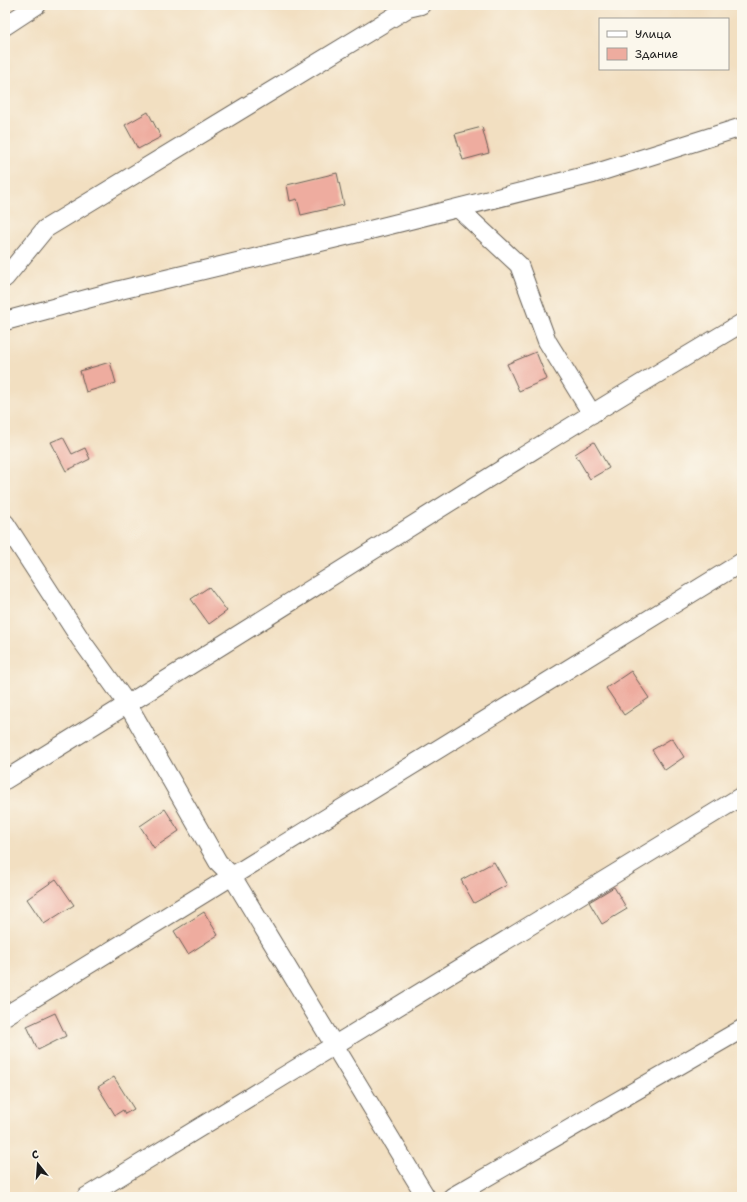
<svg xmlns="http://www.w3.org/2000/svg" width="747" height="1202" font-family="'Shantell Sans',sans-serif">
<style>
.building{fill:#eeac9f}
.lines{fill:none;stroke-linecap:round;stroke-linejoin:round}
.street-casing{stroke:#676056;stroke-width:20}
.street{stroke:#fff;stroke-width:18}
</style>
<rect width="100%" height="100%" fill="#fbf7ec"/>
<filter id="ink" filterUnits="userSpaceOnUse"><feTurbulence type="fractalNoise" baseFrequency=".025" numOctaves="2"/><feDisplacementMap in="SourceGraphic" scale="8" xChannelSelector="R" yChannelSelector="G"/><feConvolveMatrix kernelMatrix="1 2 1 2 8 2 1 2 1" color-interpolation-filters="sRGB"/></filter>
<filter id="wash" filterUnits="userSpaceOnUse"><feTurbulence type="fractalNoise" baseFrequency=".012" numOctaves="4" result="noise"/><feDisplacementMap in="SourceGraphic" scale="16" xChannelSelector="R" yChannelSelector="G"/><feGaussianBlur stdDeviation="0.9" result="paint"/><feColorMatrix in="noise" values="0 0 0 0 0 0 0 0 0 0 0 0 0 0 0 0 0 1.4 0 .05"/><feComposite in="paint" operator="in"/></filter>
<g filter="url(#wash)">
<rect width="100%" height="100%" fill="#f2dfc1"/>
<g id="blocks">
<path class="building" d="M148 112 161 137 138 149 125 125Z
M482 127 489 153 463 160 455 134Z
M337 173 344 205 301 215 297 199 290 201 287 185Z
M536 352 547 379 519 391 507 364Z
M110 362 116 383 86 392 80 371Z
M63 437 72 454 85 448 90 459 66 471 51 442Z
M594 442 609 468 590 479 575 454Z
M209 587 227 611 209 624 191 599Z
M631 671 649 698 624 715 606 688Z
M672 738 684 757 665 770 652 750Z
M165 809 179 831 154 848 140 826Z
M494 862 507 885 474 903 461 880Z
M56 879 74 905 44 924 27 899Z
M614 887 627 909 602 924 589 902Z
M204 912 218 935 188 954 174 931Z
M55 1013 66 1036 38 1050 27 1026Z
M114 1077 134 1109 125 1114 123 1110 115 1115 98 1087Z"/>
</g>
</g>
<g filter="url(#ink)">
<use href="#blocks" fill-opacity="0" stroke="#676056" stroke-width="1"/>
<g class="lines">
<g class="street-casing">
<path id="street" d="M5 26 37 5
M458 208 519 265 547 341 592 414
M5 278 45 229 408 8 421 5
M5 321 120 290 354 234 593 174 742 127
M5 523 81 640 128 705 218 862 232 876 426 1197
M5 780C252 629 493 471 742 323
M5 1016 742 562
M86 1197 742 796
M452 1197 742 1029"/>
</g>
<use href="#street" class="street"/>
</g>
</g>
<rect width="747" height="1202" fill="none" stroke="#fbf7ec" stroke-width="20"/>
<rect x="599" y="18" width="130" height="52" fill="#fbf7ec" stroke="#a29f99"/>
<rect x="607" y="31" width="20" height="6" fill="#ffffff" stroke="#a29f99"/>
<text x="635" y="38" font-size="12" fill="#1c1c1c">Улица</text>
<rect x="607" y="48" width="20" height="12" fill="#eeac9f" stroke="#a29f99"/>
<text x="635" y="58" font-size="12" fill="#1c1c1c">Здание</text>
<g transform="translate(38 1164) rotate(343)" stroke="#fbf7ec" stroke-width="3" paint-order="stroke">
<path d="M0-3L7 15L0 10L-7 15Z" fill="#1c1c1c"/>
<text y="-6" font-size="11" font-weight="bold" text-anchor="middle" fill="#1c1c1c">С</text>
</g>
</svg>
